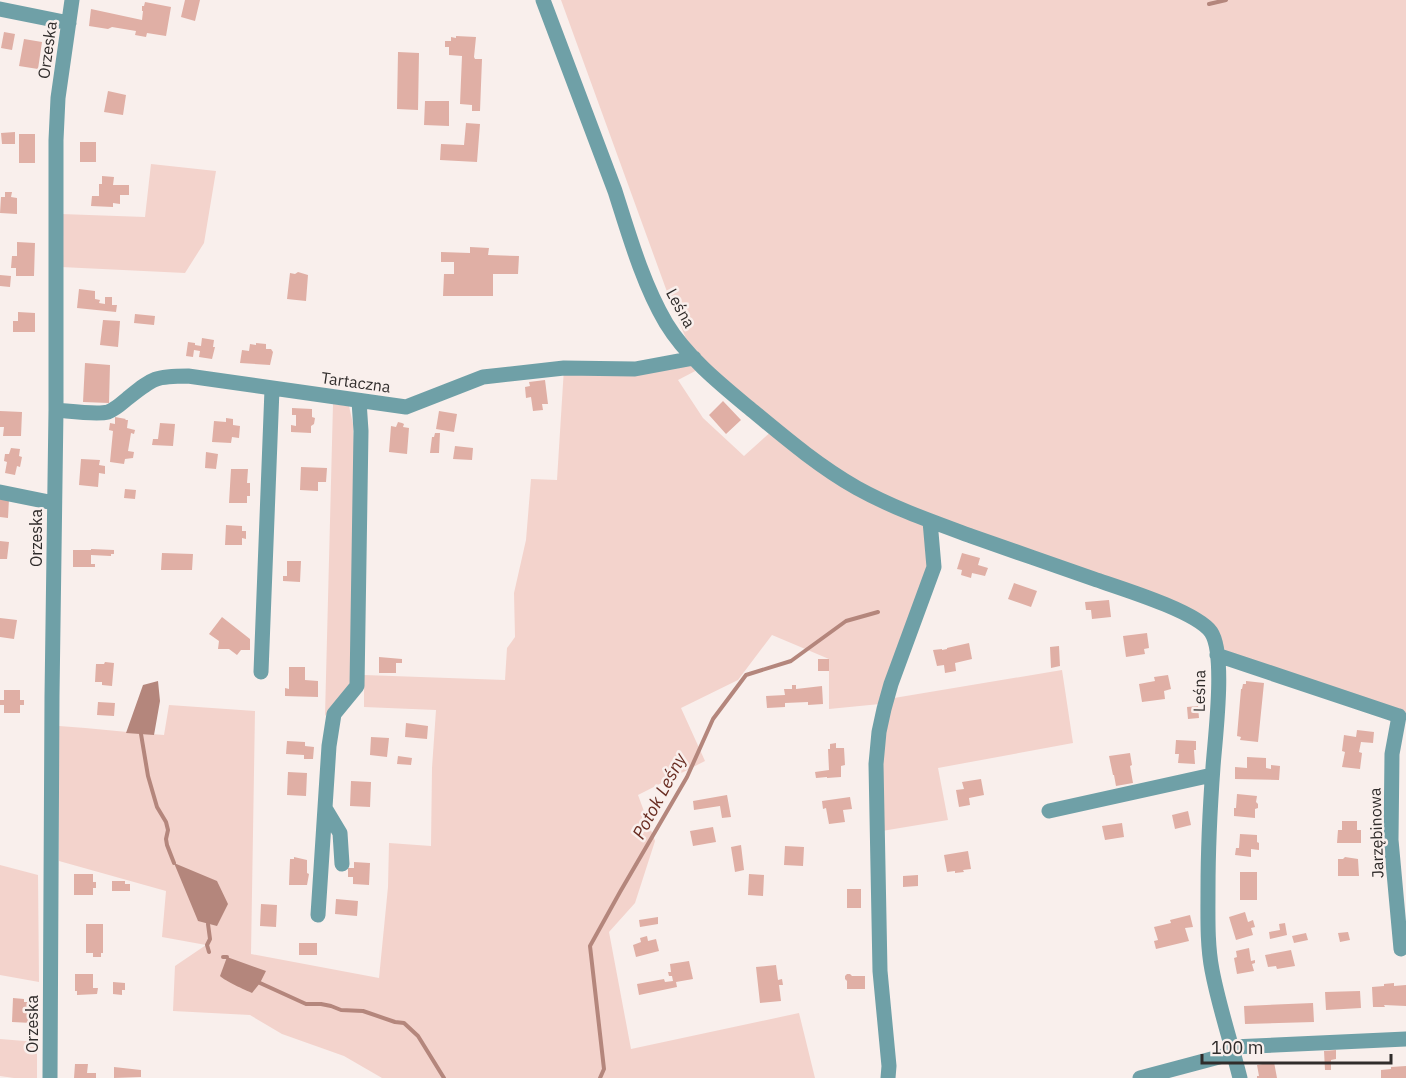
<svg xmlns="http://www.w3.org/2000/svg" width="1406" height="1078" font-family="'IBM Plex Sans',sans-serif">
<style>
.green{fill:#f3d3cc;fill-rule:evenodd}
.water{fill:#b4867c}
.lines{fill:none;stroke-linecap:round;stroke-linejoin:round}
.stream{stroke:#b4867c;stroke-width:4}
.building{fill:#e0afa5}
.minor{stroke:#6fa0a7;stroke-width:15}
.labels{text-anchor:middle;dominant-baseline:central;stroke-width:5;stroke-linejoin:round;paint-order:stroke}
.street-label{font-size:16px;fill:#302c2b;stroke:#f9efec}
.water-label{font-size:18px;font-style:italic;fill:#692d22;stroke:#f9efec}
</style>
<rect width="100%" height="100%" fill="#f9efec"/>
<path class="green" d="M561 0H1406V712L1399 716 1217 655 1201 622 930 521 934 567 880 704 829 709V659L772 635 738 680 681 708 705 761 638 795 655 841 635 903 609 932 631 1049 799 1013 815 1078H382L344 1056 282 1034 250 1015 173 1011 175 966 206 945 162 937 166 891 59 861V726C94 728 129 733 164 735L169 705 255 711 251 954 379 978 388 887 389 843 431 846 432 768 436 710 364 707V675L505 680 507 648 515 637 514 593 526 540 531 479 557 480 564 368 694 358 670 300ZM703 367 774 429 744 456 703 418 678 380Z
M151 164 216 171 204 243 185 273 61 267V214L145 217Z
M333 404 349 406 353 424 355 472 352 685 325 716Z
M1062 670 1073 743 938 768 948 820 882 831 881 763 885 727 894 698Z
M0 865 38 875 39 982 0 975Z
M0 1039 37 1042V1078H14L0 1076Z"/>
<path class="water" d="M158 681 160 701 154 735 126 733 143 685Z
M174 863 217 881 228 904 217 926 198 921Z
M227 957 266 971 260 983 252 993C245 990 225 981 220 976Z"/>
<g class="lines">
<path class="stream" d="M1209 4 1226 0
M141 734 148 776 157 807 166 822 168 830 166 839 167 845 174 863
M208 924 210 939 207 945 209 952
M223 957H227
M260 983 306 1004H321L331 1006 341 1010 363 1011 395 1022 404 1023 418 1036 444 1078
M600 1078 604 1069 590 946 620 892 687 777 713 719 746 675 791 661 846 621 878 612"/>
</g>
<path class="building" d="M185 0H200L195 21 181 17Z
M145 2 171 7 166 36 147 33 146 37 135 35 136 31 112 27 108 29 89 26 91 9 142 20 143 11H142V6H144Z
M4 32 15 34 12 50 1 48Z
M456 36 476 37 474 57 475 59H482L480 111H472V105L460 104 462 56 449 55V47H445V41H451V37L456 38Z
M24 39 42 42 38 69 19 66Z
M398 52 419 53 418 110 397 109Z
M108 91 126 95 123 115 104 112Z
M425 101H449V126L424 125Z
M466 123 480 124 477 162 440 160 441 144 464 145Z
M15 132V144H2L1 133Z
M19 134H35V163H19Z
M80 142H96V162H80Z
M102 176 114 177 113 185H129V195H120V204L113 203V207L91 206 92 196H99V184H102Z
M5 192H12L11 197 17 198V214L0 213 1 197H5Z
M17 242 35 243 34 276H16V268H11L12 256H17Z
M470 247 489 248 488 255 519 256 518 274H493V296H443L444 274H454V262H441V252L470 253Z
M298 272 308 275 306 301 287 299 290 273 295 274Z
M0 275 11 276 10 287 0 286Z
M79 289 95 291V299L100 300 99 303 105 304V297H112V305H117L116 312 77 308Z
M18 312 35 313V332H13V321H18Z
M135 314 155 316 154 325 134 323Z
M103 320 120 321 118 347 100 345Z
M202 338 214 340 213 347H215L212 359 199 357 200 351 194 350 193 357 186 356 188 342 195 343V345L201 346Z
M256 343 266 344V349H271L273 352 270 365 240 363 242 350 249 351 250 344 256 345Z
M85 363 110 365 109 403 83 402Z
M545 380 548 404H542L543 410 533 411 531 397 526 398 525 387 530 386 529 382Z
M723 401 741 420 726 434 709 415Z
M292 408 312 409V417L315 418 314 424 311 426V433L291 432V425L296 426V415H292Z
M0 411 22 412 21 436H3L4 427H0Z
M439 411 457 414 454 432 436 429Z
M115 417 126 419 125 420H128L127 428 135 430 134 434 131 433 128 451 134 452 133 458 125 459 124 464 110 462 113 431 109 430 110 423 115 424Z
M226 418 233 419V425L240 426 239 438 232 437 231 443 212 442 214 421 226 422Z
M398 422 402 423 404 424 403 427 409 428 407 454 389 452 391 426 396 427Z
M160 423 175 424 173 446 152 445 153 439H158Z
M435 433H440L439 453H430L432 437H434Z
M455 446 473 448 472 460 453 459Z
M11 448 20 449 19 456 22 457 20 467 17 466 15 475 5 473 7 462 4 461 5 454H9Z
M206 452 218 454 216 469 205 468Z
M81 459 100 460 99 465 105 466V474L99 473 98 487 79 485Z
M301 467 327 468 326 482H318V491L300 490Z
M231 469H248L247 483H250V496H247V503H229Z
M125 489 136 490 135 499 124 498Z
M0 498 9 499 8 518 0 517Z
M226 525 242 526V531H246V539L242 538V545H225Z
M0 541 9 542 7 559H0Z
M91 549 114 550V554H111V556L91 555V564H95V567H73V550H91Z
M162 553 193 554 192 570H161Z
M962 553 980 558 978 565 988 568 985 576 972 573 971 578 961 575 962 570 957 569Z
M287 561H301L300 582 283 581V576H287Z
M1014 583 1037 591 1031 607 1008 599Z
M1109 600 1111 617 1092 619 1091 610H1086L1085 602Z
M222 617 250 639V650H241L237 655 229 649H218L219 641 209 634Z
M0 618 17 620 14 639 0 637Z
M1147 633 1149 648 1144 649 1145 654 1126 657 1123 636Z
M969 643 972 659 955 663 956 671 945 673 944 665 937 666 933 650 942 649V650L947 649V648Z
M1059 646 1060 666 1051 668 1050 647Z
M379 657 402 659V663H396V673H379Z
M818 659H829V671H818Z
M105 662 114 663 112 686 102 685V682H95L96 664H104Z
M289 667H305V680L318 681V697L285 696V688L289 689Z
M1168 675 1171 689 1164 691 1165 699 1142 702 1139 684 1155 681 1154 677Z
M1246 681 1264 683 1258 742 1240 740 1241 737 1237 736 1241 689H1242L1243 684H1246Z
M792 685H796V689L822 686 823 704 808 705V702L785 703V707L767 708 766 696 785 695 784 689H792Z
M4 690H20V700H24V705H20V713H4V705H0V700H4Z
M98 702 115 703 114 716 97 715Z
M1198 706 1199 718 1188 719 1187 707Z
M406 723 428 726 427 739 405 737Z
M1357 730 1374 732 1373 743 1361 742 1359 752 1362 753 1360 769 1342 767 1345 752 1342 751 1344 735 1356 737Z
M371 737 389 738 387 757 370 755Z
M1176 740 1196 741V750H1194L1195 764 1178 763 1179 754H1175Z
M287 741 305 742V746L314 747 313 759H304V755L286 754Z
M836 743V748H844L845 765 841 766V777L827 778V777L816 778 815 772 829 770 828 749H830V744Z
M1130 753 1132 765 1130 766 1133 783 1116 786 1114 775H1113L1109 756Z
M398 756 412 758 411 765 397 764Z
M1247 757 1266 758V768L1271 769V765L1280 766 1279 780 1235 779V767L1247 768Z
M288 772 307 773 306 796 287 795Z
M981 779 984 795 969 798 970 805 959 807 956 790 964 789 962 782Z
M351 781 371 782 370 807 350 806Z
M1237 794 1257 796 1256 802 1258 804V808L1255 809V818L1234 816V808H1236Z
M727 795 731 817 722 818 720 806 694 810 693 801Z
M850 797 852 809 843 810 845 822 829 824 826 808 823 809 822 801Z
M1188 811 1191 825 1175 829 1172 815Z
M1342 821H1357V830H1361V843H1337L1338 830H1342Z
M1122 823 1124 837 1105 840 1102 826Z
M713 827 716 842 693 846 690 831Z
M1240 834 1257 835V842L1259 843V850L1251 849V857L1235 855 1236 848H1239Z
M741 845 744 870 735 872 731 847Z
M785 846 804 847 803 866 784 865Z
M968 851 971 869 963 870 964 872 955 873V871L947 872 944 855Z
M294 857 307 860V873L309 874 307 885H289L290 859H294Z
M1345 857 1358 859 1359 876H1338V859H1343Z
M354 862 370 863 369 885 353 884V877H348V868H354Z
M1240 872H1257V900H1240Z
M74 874H93V882H96V888H93V895H74Z
M749 874 764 875 763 896 748 895Z
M918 875V886L903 887V876Z
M112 881H125V884H130V891H112Z
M847 889H861V908H847Z
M336 899 358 901 357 916 335 914Z
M261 904 277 905 276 927 260 926Z
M1245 912 1248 922 1253 920 1255 927 1251 928 1253 935 1236 940 1229 917Z
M1190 915 1193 927 1185 928 1189 941 1156 949 1154 941 1158 940 1154 927 1171 923 1170 920Z
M658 917V924L640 927 639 920Z
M1285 923 1287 935 1270 939 1269 932 1280 930 1279 924Z
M86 924H103V953H101V957H93V953H86Z
M1348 932 1350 940 1340 942 1338 933Z
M1306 933 1308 940 1294 943 1292 936Z
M647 936 648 941 656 939 659 951 636 957 633 945 641 942 640 938Z
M299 943H317V955H299Z
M1249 948 1251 961 1255 960V963L1252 964 1254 971 1237 974 1234 958 1237 957 1236 951Z
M1291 950 1295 966 1277 969 1276 966 1268 967 1265 955Z
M689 961 693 979 676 982 677 987 639 995 637 984 664 979 665 982 673 981 672 976H669L668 972H671L670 964Z
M776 965 778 980 782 979 783 985H779L781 1001 760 1003 756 967Z
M75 974H93V988H98L97 994 77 995V991H75Z
M847 974H850L852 976H865V989H847V981L845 979V976Z
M113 982 125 983V990H122V995L113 994Z
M1394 983V986L1406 985V1006L1384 1005 1385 1007H1373L1372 987 1384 986V984Z
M1360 991 1361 1008 1326 1010 1325 992Z
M13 998 24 999V1002H32V1023L12 1022Z
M1313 1003 1314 1022 1245 1024 1244 1006Z
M1336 1050V1059L1331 1060V1070H1325L1324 1051Z
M1274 1062 1277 1078H1257V1076H1259L1257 1065Z
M75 1064H88L87 1073H96V1078H74Z
M1406 1066V1078H1381V1070L1391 1069V1067Z
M114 1067 141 1070V1077L114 1078Z"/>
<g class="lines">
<path class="minor" d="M543 0 615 191C629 235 643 284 666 323 686 356 719 383 748 407 783 436 818 466 857 488 893 508 933 522 971 536 1012 550 1053 565 1094 579 1120 588 1196 611 1211 632 1226 654 1215 738 1213 767 1210 808 1208 849 1208 890 1208 917 1207 944 1212 970 1219 1007 1231 1042 1240 1078
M0 9 69 23
M56 410C69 411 97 415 108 412 116 409 122 403 128 398 153 378 155 376 188 376L406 407 483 377 564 368 635 369 694 358
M0 492 54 503
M1217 655 1399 716
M261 672 272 389
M1399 716 1392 754 1391 840 1401 949
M325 808 340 833 342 864
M1049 811 1212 775
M318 915 329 746 334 714 357 686 361 431 359 401
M1232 1047 1406 1039
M50 1078 52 696 56 410V140L58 98 72 0
M888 1078 889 1066 880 971 876 764 879 732 884 709 891 684 934 567 930 521
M1140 1078 1234 1053"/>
</g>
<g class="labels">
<g class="street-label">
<text transform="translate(47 50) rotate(-82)">Orzeska</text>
<text transform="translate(681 308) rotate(61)">Leśna</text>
<text transform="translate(356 382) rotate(8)">Tartaczna</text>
<text transform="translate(36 538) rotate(-90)">Orzeska</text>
<text transform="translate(1199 691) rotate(-89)">Leśna</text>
<text transform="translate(1376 833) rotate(-92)">Jarzębinowa</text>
<text transform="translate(32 1024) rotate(-90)">Orzeska</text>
</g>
<g class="water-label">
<text transform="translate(659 796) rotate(-62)">Potok Leśny</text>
</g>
</g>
<path d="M1202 1054v9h189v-9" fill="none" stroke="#302c2b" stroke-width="3"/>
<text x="1211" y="1054" font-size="18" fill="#302c2b" stroke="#f9efec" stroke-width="4.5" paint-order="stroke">100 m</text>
</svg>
